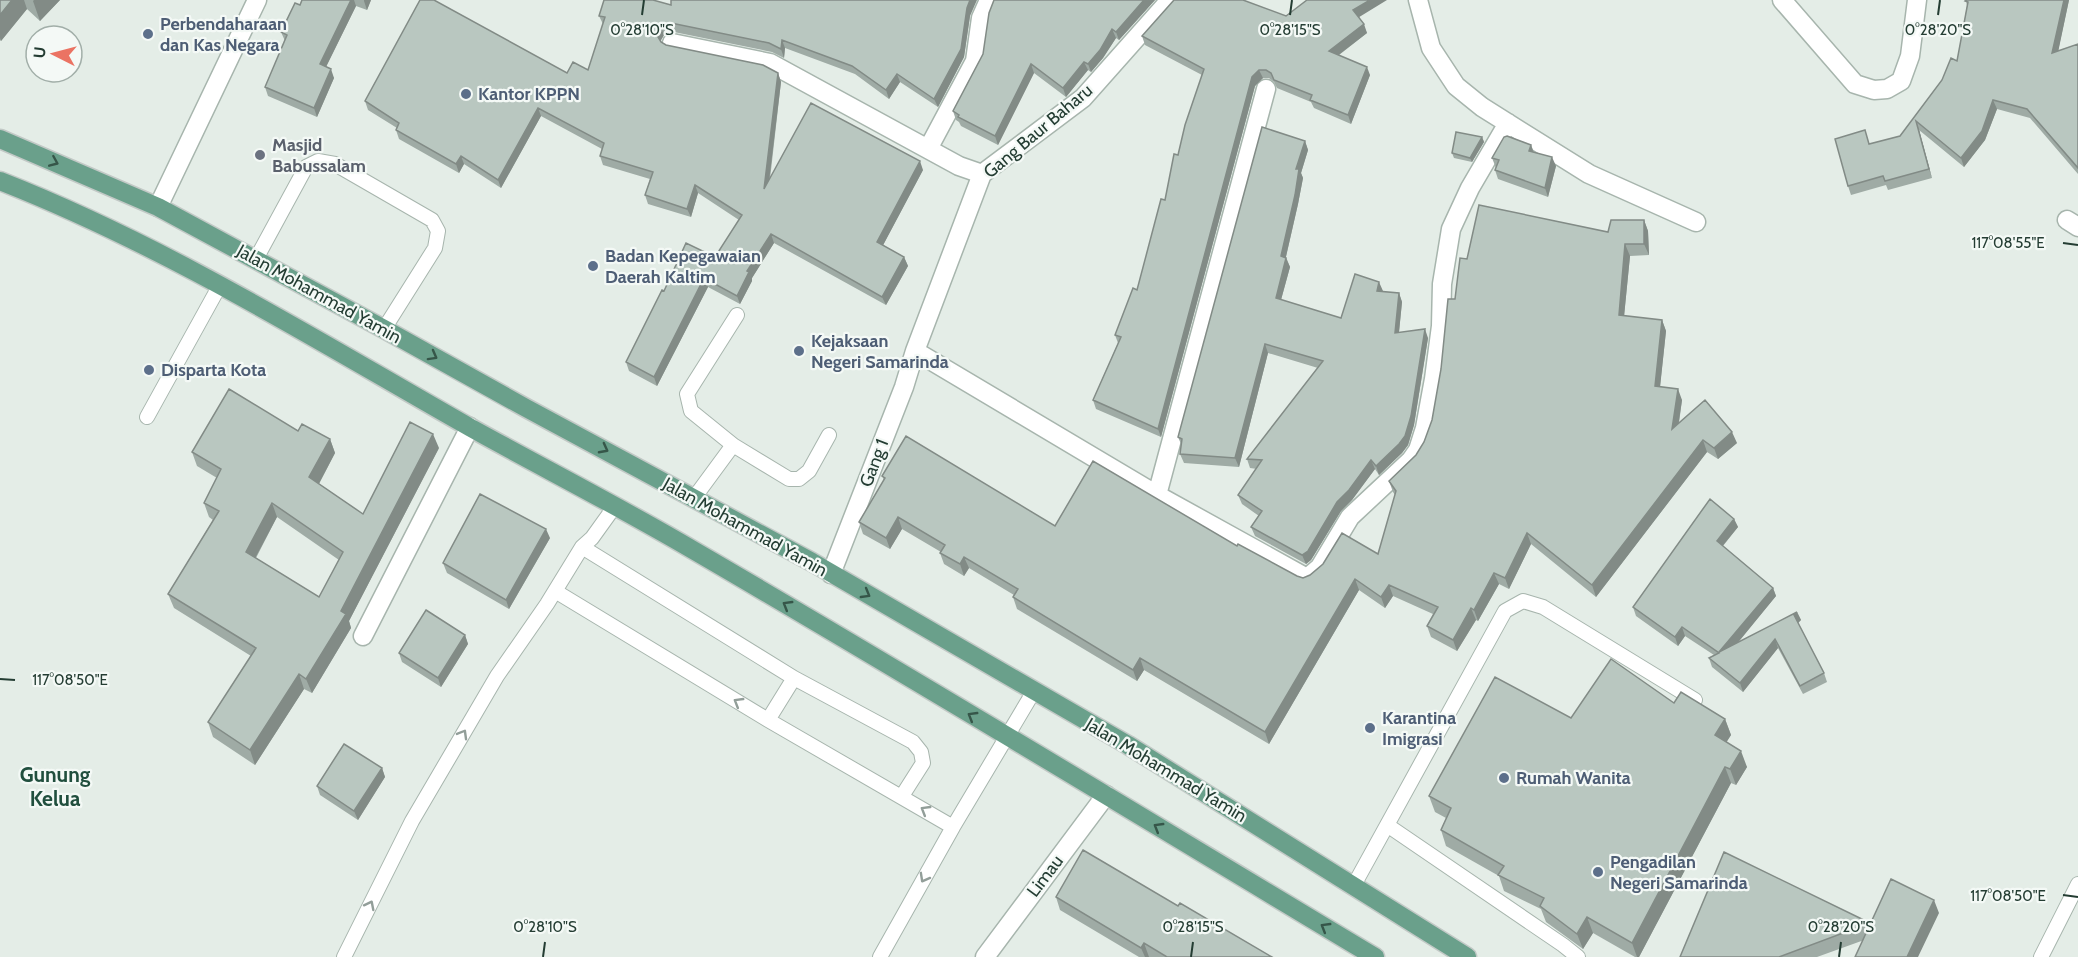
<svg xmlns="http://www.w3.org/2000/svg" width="2078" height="957" font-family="Cabin,sans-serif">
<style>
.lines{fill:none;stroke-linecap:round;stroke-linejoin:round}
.lane-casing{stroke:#a7b5ad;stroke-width:16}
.street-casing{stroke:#a7b5ad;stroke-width:21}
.primary-casing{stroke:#c2c9c6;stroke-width:21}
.lane{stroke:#fff;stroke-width:14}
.street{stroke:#fff;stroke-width:18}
.primary{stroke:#6aa08b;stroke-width:18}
.wall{fill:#9faba5;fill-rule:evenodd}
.shaded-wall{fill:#828b86}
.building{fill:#b9c7c0;stroke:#828b86;stroke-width:1.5;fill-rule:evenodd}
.oneway{stroke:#365649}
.oneway2{stroke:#929e99}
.ticks{fill:none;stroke:#243d33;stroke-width:2}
.service-dot{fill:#5c6f8a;stroke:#f4f9f6;stroke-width:2}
.worship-dot{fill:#6b7280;stroke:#f4f9f6;stroke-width:2}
.labels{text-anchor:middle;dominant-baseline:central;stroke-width:4.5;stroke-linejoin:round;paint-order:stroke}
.service-label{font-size:18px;font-weight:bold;fill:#4e5e75;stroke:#f4f9f6;text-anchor:start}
.street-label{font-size:18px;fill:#243d33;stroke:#f4f9f6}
.worship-label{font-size:18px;font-weight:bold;fill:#5b616d;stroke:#f4f9f6;text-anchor:start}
.quarter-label{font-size:21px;font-weight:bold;fill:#214f3e;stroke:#f4f9f6}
.ticks-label{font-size:15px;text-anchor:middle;fill:#243d33;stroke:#f4f9f6;stroke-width:4.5;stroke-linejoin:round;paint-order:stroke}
</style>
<rect width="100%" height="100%" fill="#e4ede7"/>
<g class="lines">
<g class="lane-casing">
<path id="lane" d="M256 259 306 167 318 161 335 164 432 220 438 231 435 248 384 329
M147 417 220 285
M733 445 789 479H799L809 471 829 435
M694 498 733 445 691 411 687 394 737 315
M582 547 794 678 913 742 921 752 923 763 902 796
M555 591 768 720 953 827 1034 691
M768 720 794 678
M1387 825 1563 945 1578 957
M1354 885 1505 611 1523 601 1543 607 1695 700
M344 957 412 821 497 676 547 604 582 547 592 538 615 506
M880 957 953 827
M2041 957 2078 884"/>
</g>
<g class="street-casing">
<path id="street" d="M1418 0 1431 48 1456 86 1482 107 1589 174 1696 222
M1782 0 1855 84 1874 90 1887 89 1901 81 1910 56 1917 0
M672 43 770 63 959 166 982 174
M928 149 975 61 981 18 989 0
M158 207 257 0
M2067 220 2078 227
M915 351 1157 495 1307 578 1320 567 1350 517 1411 460 1418 450 1425 428 1434 379 1441 326 1442 284 1451 229 1470 188 1508 123
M1157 495 1266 89
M831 574 904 387 915 351 982 174 1083 98 1170 0
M363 636 470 427
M985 957 1106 795"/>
</g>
<g class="primary-casing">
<path id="primary" d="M0 139 158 207 384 329 526 408 812 562 1128 745 1467 957
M0 181C166 246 316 340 471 428 545 469 620 507 693 550 922 683 1148 821 1375 957"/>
</g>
<use href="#lane" class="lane"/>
<use href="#street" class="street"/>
<use href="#primary" class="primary"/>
</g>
<path class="wall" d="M0 0H60L40 21 27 9 1 41 0 40Z
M302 0H371L367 10 356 6 326 67 334 78 317 117 268 96 265 87 285 41 281 32 300 5Z
M994 0H1155L1119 40 1116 38 1103 58 1091 72 1088 70 1066 97 1034 73 998 145 961 126 959 122 956 120 953 111 983 54Z
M1966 0H2069L2058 51 2078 44V174L2030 118 1997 109 1985 140 1964 167 1919 130 1932 178 1888 190 1886 185 1851 195 1848 186 1869 144 1900 136 1957 61 1967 6Z
M671 5 970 16 964 57 938 107 900 82 889 99 855 74 785 48 784 58 772 52 674 32 664 35 661 40V42L666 45 778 73 781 82 770 179 923 170 883 245 904 257 908 266 886 305 774 243 752 278V281L740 304 708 287 657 386 629 371 626 362 664 291 715 257 739 220 698 193 691 217 648 204 645 195 650 179 603 165 600 156 602 149 541 116 501 188 464 164 459 173 399 139 396 130 397 128 368 110 365 101 588 70 603 24 599 16Z
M1286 16 1359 17 1367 33 1339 55 1370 75 1351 124 1314 108 1311 102 1277 88 1274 82 1269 78H1263L1255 86 1161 437 1096 409 1093 400 1118 343 1115 335 1137 290 1165 200 1202 75 1145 45 1142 36Z
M1482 137 1484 142 1472 162 1454 158 1452 153Z
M1305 141 1308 150 1301 173 1303 178 1298 204 1286 257 1290 267 1281 300 1341 318 1382 292 1399 293 1402 302 1399 332 1428 338 1414 425 1408 445 1402 453 1379 475 1375 469 1352 500 1341 511 1311 560 1306 564 1255 536 1251 527 1259 516 1242 504 1238 495 1257 469 1250 468 1247 459 1318 368 1268 353 1239 467 1184 463 1180 454 1181 444 1178 437Z
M1531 145 1534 152 1556 166 1548 197 1498 179 1495 170 1496 168 1492 158Z
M1644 220 1648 231 1649 255 1630 256 1624 316 1662 320 1666 331 1660 386 1682 400 1679 423 1737 443 1718 459 1707 452 1596 597 1531 544 1509 589 1499 584 1478 621 1476 620 1457 651 1431 637 1427 626 1433 614 1393 596 1385 608 1359 590 1269 744 1144 670 1137 681 1017 609 1013 597 1014 595 969 568 964 576 944 564 940 553 941 552 902 529 890 549 863 534 859 522 884 480 882 476 1055 526 1237 546 1297 576 1303 578 1378 554 1395 495 1393 492 1389 481 1416 455 1424 442 1432 420 1455 299 1467 259 1608 232Z
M298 431 330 439 335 453 319 484 363 514 439 448 349 621 351 628 312 693 304 689 255 765 213 737 208 722 251 656 174 608 168 594 213 520 209 517 204 503 217 478 197 466 192 452ZM277 517 339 560 319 597 256 558Z
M1734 519 1738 527 1723 546 1773 588 1776 596 1737 643 1797 612 1801 620 1798 623 1824 673 1827 682 1803 694 1778 648 1743 692 1712 667 1709 658 1714 655 1685 636 1678 646 1636 616 1633 607Z
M550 538 509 609 447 573 443 563Z
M465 635 468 644 441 687 402 662 399 653Z
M1674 703 1725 719 1731 735 1726 742 1747 767 1736 785 1731 783 1639 957H1635L1593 933 1583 949 1546 922 1541 909 1504 891 1499 876 1446 846 1441 830 1446 818 1435 812 1429 796 1571 718Z
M382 768 385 777 358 820 320 795 317 786Z
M1056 897 1178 906 1272 957H1139L1060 910Z
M1939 913 1817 957H1680L1870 923Z"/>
<path class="shaded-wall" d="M12 0H24L27 9 1 41 0 38V15Z
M34 0H60L40 21 33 1Z
M351 0H354L356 6 323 73 320 64Z
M364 0H371L367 10 364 1Z
M970 0H977L970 16 964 57 938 107 934 99Z
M1144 0H1155L1119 40 1116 32Z
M1370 0H1387L1356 19 1353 10Z
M2064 0H2069L2056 62 2052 53Z
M1364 24 1367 33 1332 60 1329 51Z
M661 27 664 35 661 40V46L658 37V32Z
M1112 29 1116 38 1103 58 1091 72 1088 64Z
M782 40 785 48 784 58 781 49Z
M1084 62 1088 70 1066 97 1063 88Z
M1031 64 1034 73 998 145 995 136Z
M1367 67 1370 75 1351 124 1348 115Z
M331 69 334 78 317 117 314 108Z
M1259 70 1263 78 1255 86 1161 437 1158 429 1252 77Z
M778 73 781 82 767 198 764 189Z
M897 74 900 82 889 99 886 90Z
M1993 100 1997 109 1985 140 1964 167 1961 158Z
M538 108 541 116 501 188 498 180Z
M1916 121 1919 130 1932 178 1929 169Z
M1482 137 1484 142 1472 162 1470 158Z
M1305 141 1308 150 1301 173 1303 178 1298 204 1284 265 1281 256 1296 169Z
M1531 145 1534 154 1529 151Z
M461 156 464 164 459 173 456 164Z
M1552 157 1556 166 1548 197 1545 188Z
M920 161 923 170 880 251 877 242Z
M695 185 698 193 691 217 687 209Z
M1644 220 1648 231 1649 255 1644 244Z
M771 234 774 243 752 278V281L740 304 737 296 747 271Z
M1625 244 1630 256 1623 327 1619 315Z
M904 257 908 266 886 305 882 297Z
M1286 258 1290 267 1279 307 1276 298Z
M704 278 708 287 657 386 654 377Z
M1379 282 1383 291H1377Z
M1399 293 1402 302 1398 342 1395 333Z
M1662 320 1666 331 1659 397 1655 386Z
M1425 329 1428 338 1414 425 1408 445 1402 453 1379 475 1376 466Z
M1265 344 1268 353 1239 467 1235 458Z
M1678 389 1682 400 1676 441 1672 429Z
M1732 432 1737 443 1718 459 1714 448Z
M433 434 439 448 349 621 351 628 312 693 306 679Z
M330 439 335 453 315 491 309 477Z
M1703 440 1707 452 1596 597 1592 585Z
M1371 460 1375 469 1352 500 1341 511 1311 560 1306 564 1302 555 1337 502Z
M272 503 277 517 251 566 246 552Z
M898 517 902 529 890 549 886 538Z
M1734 519 1738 527 1720 549 1717 541Z
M546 529 550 538 509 609 506 600Z
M1527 533 1531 544 1509 589 1505 578Z
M964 557 969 568 964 576 960 564Z
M1494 573 1499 584 1478 621 1474 610Z
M1355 579 1359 590 1269 744 1265 732Z
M1389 585 1393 596 1385 608 1381 597Z
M1773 588 1776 596 1723 661 1719 652Z
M1471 608 1476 620 1457 651 1453 640Z
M1797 612 1801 620 1797 624 1794 615Z
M1682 627 1685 636 1678 646 1675 637Z
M465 635 468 644 441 687 438 678Z
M1775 639 1778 648 1743 692 1740 683Z
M1140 658 1144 670 1137 681 1133 670Z
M299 674 304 689 255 765 250 750Z
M1725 719 1731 735 1721 751 1715 735Z
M1741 751 1747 767 1736 785 1730 769Z
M1725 767 1731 783 1639 957H1637L1632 943Z
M382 768 385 777 358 820 354 811Z
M1934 900 1939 913 1918 957H1907Z
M1587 917 1593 933 1583 949 1577 934Z
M1144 943 1149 957H1145L1141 948Z"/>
<path class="building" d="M0 0H12L0 15Z
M302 0H351L320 64 331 69 314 108 265 87 287 35 281 32 295 3 300 5Z
M420 0H434L567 73 573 62 588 70 605 17 599 16 604 0H653L671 5V0H970L967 8 961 49 934 99 897 74 886 90 852 66 782 40 781 49 769 43 671 23 661 27 658 32V37L661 42 666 45 763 65 778 73 764 189 811 103 920 161 877 242 904 257 882 297 771 234 747 271 749 272 737 296 704 278 654 377 626 362 662 290 664 291 686 243 715 257 742 215 695 185 687 209 645 195 653 172 600 156 604 143 538 108 498 180 461 156 456 164 396 130 399 123 365 101Z
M994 0H1144L1116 32 1112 29 1100 50 1088 64 1084 62 1063 88 1031 64 995 136 958 117 959 115 953 111 983 54 989 13Z
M1174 0H1243L1286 16 1307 0H1370L1353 10 1364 24 1329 51 1367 67 1348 115 1310 100 1312 95 1274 80 1271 73 1266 70H1259L1252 77 1158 429 1093 400 1121 337 1115 335 1133 288 1137 290 1161 199 1165 200 1174 154 1178 155 1185 125 1204 69 1142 36Z
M1966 0H2064L2052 53 2078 44V168L2027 109 1993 100 1982 131 1961 158 1916 121 1929 169 1885 181 1883 176 1848 186 1835 139 1865 130 1869 144 1900 136 1942 80 1951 58 1957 61 1968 2 1965 1Z
M1262 127 1305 141 1296 169H1299L1295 195 1281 256 1286 258 1276 298 1341 318 1355 274 1379 282 1377 291 1399 293 1395 333 1425 329 1411 416 1405 436 1399 444 1376 466 1371 460 1349 490 1337 502 1308 551 1302 555 1251 527 1262 511 1238 495 1262 460 1247 459 1323 361 1265 344 1235 458 1180 454 1182 439 1178 437Z
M1456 132 1482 137 1470 158 1452 153Z
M1507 136 1531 145 1529 151 1552 157 1545 188 1495 170 1499 160 1492 158 1504 137Z
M1479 205 1608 232 1611 220H1644V244H1625L1619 315 1662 320 1655 386 1678 389 1672 429 1705 400 1732 432 1714 448 1703 440 1592 585 1527 533 1505 578 1494 573 1474 610 1471 608 1453 640 1427 626 1438 607 1389 585 1381 597 1355 579 1265 732 1140 658 1133 670 1013 597 1018 589 964 557 960 564 940 553 945 545 898 517 886 538 859 522 885 478 882 476 906 436 1055 526 1093 461 1237 546 1238 544 1297 576 1303 578 1310 575 1323 564 1342 533 1378 554 1396 491 1389 481 1416 455 1424 442 1432 420 1441 369 1448 299H1455L1460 258 1467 259Z
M229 389 298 431 302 424 330 439 309 477 363 514 410 422 433 434 341 611 346 614 306 679 299 674 250 750 208 722 256 648 168 594 219 511 204 503 221 469 192 452ZM272 503 343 552 319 597 246 552Z
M480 494 546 529 506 600 443 563Z
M1710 499 1734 519 1717 541 1773 588 1719 652 1797 612 1794 615 1824 673 1800 686 1775 639 1740 683 1709 658 1719 653 1682 627 1675 637 1633 607Z
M426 610 465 635 438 678 399 653Z
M1611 659 1674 703 1681 692 1725 719 1715 735 1741 751 1730 769 1725 767 1632 943 1587 917 1577 934 1540 906 1544 898 1498 875 1504 866 1441 830 1451 808 1429 796 1495 677 1571 718Z
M344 744 382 768 354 811 317 786Z
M1083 850 1178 906 1180 903 1272 957H1167L1144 943 1141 948 1056 897Z
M1724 852 1870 923 1779 957H1680Z
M1891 879 1934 900 1907 957H1855Z"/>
<defs><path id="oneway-chevron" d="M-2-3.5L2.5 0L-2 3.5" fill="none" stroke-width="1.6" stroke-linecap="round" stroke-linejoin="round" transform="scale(1.5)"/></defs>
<g class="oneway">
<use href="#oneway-chevron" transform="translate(54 162) rotate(23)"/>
<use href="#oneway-chevron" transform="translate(433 356) rotate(29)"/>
<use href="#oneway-chevron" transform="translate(604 449) rotate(28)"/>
<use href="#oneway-chevron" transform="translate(866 594) rotate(30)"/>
<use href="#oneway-chevron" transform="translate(787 605) rotate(-149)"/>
<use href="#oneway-chevron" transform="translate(972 716) rotate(-149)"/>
<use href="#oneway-chevron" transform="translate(1158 827) rotate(-149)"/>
<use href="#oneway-chevron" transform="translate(1325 927) rotate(-149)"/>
</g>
<g class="oneway2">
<use href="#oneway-chevron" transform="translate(738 702) rotate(-149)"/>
<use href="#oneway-chevron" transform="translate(463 734) rotate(-60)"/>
<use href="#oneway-chevron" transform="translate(925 810) rotate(-149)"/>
<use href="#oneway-chevron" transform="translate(924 878) rotate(119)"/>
<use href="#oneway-chevron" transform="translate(370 905) rotate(-63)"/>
</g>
<path class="ticks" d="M642 15 644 0M1290 15 1292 0M1938 15 1940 0M2063 243 2078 245M0 679 15 680M2063 895 2078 897M543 957 545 942M1191 957 1193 942M1839 957 1841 942"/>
<g class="service-dot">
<circle cx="148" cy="34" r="6"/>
<circle cx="466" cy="94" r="6"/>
<circle cx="593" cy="266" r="6"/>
<circle cx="799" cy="351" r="6"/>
<circle cx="149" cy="370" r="6"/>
<circle cx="1370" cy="728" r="6"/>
<circle cx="1504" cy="778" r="6"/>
<circle cx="1598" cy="872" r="6"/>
</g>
<circle class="worship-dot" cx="260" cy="155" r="6"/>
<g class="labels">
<g class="service-label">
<text x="160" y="24">Perbendaharaan<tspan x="160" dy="21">dan Kas Negara</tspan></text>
<text x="478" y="94">Kantor KPPN</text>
<text x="605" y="256">Badan Kepegawaian<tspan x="605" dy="21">Daerah Kaltim</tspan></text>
<text x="811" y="341">Kejaksaan<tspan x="811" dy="21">Negeri Samarinda</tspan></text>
<text x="161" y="370">Disparta Kota</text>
<text x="1382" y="718">Karantina<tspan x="1382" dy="21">Imigrasi</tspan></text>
<text x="1516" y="778">Rumah Wanita</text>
<text x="1610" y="862">Pengadilan<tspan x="1610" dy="21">Negeri Samarinda</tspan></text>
</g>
<g class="street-label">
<text transform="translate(1038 131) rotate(-40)">Gang Baur Baharu</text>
<text transform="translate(319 294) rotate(29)">Jalan Mohammad Yamin</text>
<text transform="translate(874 463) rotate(-69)">Gang 1</text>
<text transform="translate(745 527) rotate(29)">Jalan Mohammad Yamin</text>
<text transform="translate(1166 770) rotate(31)">Jalan Mohammad Yamin</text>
<text transform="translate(1045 876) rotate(-53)">Limau</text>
</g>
<g class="worship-label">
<text x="272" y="145">Masjid<tspan x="272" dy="21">Babussalam</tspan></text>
</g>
<g class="quarter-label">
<text x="55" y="774">Gunung<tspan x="55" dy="24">Kelua</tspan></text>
</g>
</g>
<g class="ticks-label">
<text x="642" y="35">0°28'10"S</text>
<text x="1290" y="35">0°28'15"S</text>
<text x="1938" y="35">0°28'20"S</text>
<text x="2008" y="248">117°08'55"E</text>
<text x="70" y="685">117°08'50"E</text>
<text x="2008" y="901">117°08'50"E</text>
<text x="545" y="932">0°28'10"S</text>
<text x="1193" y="932">0°28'15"S</text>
<text x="1841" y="932">0°28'20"S</text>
</g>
<g transform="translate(54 54) rotate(276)"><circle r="28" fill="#f4f9f6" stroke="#a1aea8" stroke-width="1.5"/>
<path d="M0-4.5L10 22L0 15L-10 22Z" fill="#eb7363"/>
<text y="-9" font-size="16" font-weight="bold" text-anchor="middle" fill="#243d33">U</text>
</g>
</svg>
